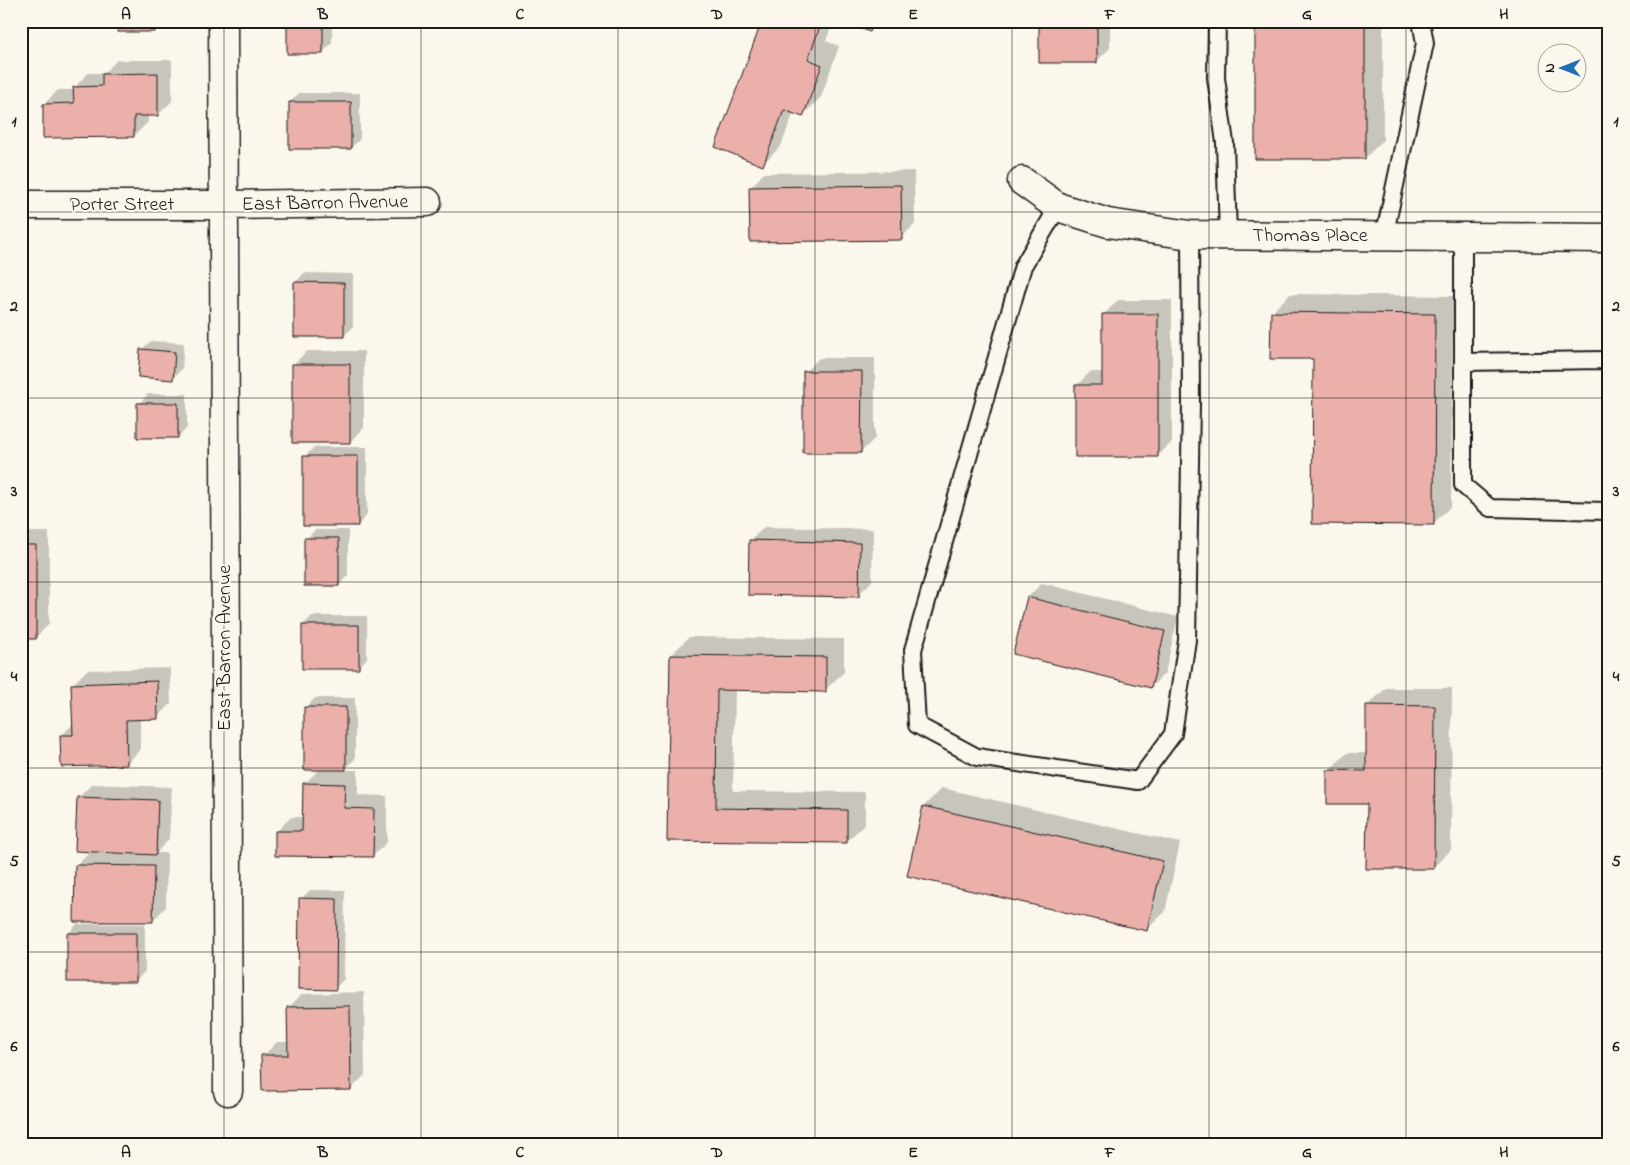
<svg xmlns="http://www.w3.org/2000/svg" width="1630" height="1165" font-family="'Indie Flower',sans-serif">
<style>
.shadow{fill:#0003}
.building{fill:#ebb0a9;stroke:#1c1c1c}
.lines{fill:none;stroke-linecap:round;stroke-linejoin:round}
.service-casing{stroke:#1c1c1c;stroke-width:20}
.minor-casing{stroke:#1c1c1c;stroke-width:31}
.service{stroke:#fbf7ec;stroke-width:16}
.minor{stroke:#fbf7ec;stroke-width:28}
.grid{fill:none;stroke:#1c1c1c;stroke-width:1;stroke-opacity:0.55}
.labels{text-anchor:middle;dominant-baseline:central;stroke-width:4;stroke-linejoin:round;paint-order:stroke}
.street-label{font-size:20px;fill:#1c1c1c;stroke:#fbf7ec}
.neatline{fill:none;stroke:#1c1c1c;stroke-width:2}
.grid-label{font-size:16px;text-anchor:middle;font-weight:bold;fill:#1c1c1c}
</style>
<rect width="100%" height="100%" fill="#fbf7ec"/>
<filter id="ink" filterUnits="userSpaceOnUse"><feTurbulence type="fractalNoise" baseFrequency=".02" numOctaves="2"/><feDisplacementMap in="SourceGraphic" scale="10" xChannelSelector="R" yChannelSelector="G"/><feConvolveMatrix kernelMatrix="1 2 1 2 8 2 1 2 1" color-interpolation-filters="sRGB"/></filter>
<g filter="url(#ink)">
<path class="shadow" d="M119 21H163L154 30Z
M288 21H332V43L322 53Z
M763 21H833L826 41 839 46 821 97 803 115 794 112 781 146 763 164Z
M844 21H880L870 31Z
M1040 21H1110V48L1096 62Z
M1256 21H1383V140L1365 158Z
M117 60H172V101L158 115H148V122L134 136 44 104 58 90H75V87L88 73H104Z
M299 93H360V139L351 148 290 102Z
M914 171 915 224 901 238 751 187 764 173Z
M304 273 353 274V327L344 336 295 283Z
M1290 294 1453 296 1451 506 1433 524 1315 358 1272 312Z
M1118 300H1172V442L1158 456 1076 386 1090 372H1104V314Z
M151 341 184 343 182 369 173 378 141 350Z
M307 351H364V428L350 442 293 365Z
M819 358H875V438L861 452 805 372Z
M148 394H187V428L178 437 139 404Z
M314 447H367V515L358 525 305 457Z
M764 527 873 529 872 581 858 595 750 541Z
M315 530H348V575L339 585 306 539Z
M21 532H49V624L35 638H21Z
M1042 583 1178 617 1165 673 1151 687 1028 597Z
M312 616H367V658L358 668 303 625Z
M689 637 844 639V672L825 690 735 689 733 791 865 792V824L846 842 668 840 671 655Z
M170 668 171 704 157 718H140V750L126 764 61 736 74 723 73 684 87 670Z
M1386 688H1452L1451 850 1433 868 1368 802 1328 771 1347 753H1367V706Z
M315 698H355V759L344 770H358V795L387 796V842L373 856 277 831 291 817H304V784L320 769 306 708Z
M92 784 172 787 169 839 156 853H167L166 907 152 921 76 866 91 851 78 798Z
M942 788 1180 843 1165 912 1146 930 924 806Z
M310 890H345L344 979 335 988 301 899Z
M77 924H145V971L136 981 68 934Z
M364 992 365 1075 351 1089 263 1056 277 1042H289L288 1008 302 994Z"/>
<path class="building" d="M118 21H155V32H118Z
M287 21H323V54H287Z
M762 21H822L808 59 822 65 803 117 784 110 763 166 715 147Z
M840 21H875L870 32Z
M1039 21H1097V63H1039Z
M1255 21H1365V159H1255Z
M158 73V116H134V137L43 138V104L74 103 73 87 102 86V74Z
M289 102H351V149H289Z
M901 185 902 240 750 242 749 187Z
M294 282 344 283V337H294Z
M1271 312 1435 314 1434 525 1312 524 1313 359H1270Z
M1102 314H1158V457H1075V385H1102Z
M140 349 175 352 173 380 138 377Z
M292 364H350V443H292Z
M803 371H862L861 453H803Z
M137 403H178V438H137Z
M303 456H358V526H303Z
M304 538H339V586H304Z
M749 540 860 543 859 597 748 595Z
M21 545H36V639H21Z
M1027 597 1165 631 1151 688 1013 654Z
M302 625H359V669H302Z
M670 655 826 657V692L717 690 716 808 847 810V843L667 841Z
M157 681 158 719 126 720 127 765 61 767 60 735H73L71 684Z
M1366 705 1435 706 1434 869H1366L1367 804H1327V770L1366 771Z
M304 707H346V770H304Z
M303 783 345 784 344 808 374 809 373 857 275 856V831H302Z
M77 797 158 800 156 855 75 851Z
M923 806 1163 861 1147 931 907 876Z
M75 865 154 866 153 922H74Z
M299 898 337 899 336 990 298 989Z
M67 933H136V982H67Z
M350 1006 351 1090 262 1091 261 1055H288L287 1007Z"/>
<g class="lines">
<g class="service-casing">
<path id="service" d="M1217 21 1216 78 1225 143 1228 235
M1058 207 1023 266 913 650 917 725 977 757 1138 781 1173 734 1187 640 1191 403 1190 235
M1385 237 1387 223 1425 43 1421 21
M1463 237V485L1490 508 1606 511 1609 509
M1463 362 1605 360 1609 365"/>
</g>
<g class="minor-casing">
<path id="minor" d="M223 21 228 1091
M1022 181 1058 207 1108 223 1190 235 1609 238
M21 205H223L427 202"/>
</g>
<use href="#service" class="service"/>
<use href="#minor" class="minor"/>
</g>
</g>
<path class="grid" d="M224 21V1144M421 21V1144M618 21V1144M815 21V1144M1012 21V1144M1209 21V1144M1406 21V1144M21 212H1609M21 398H1609M21 582H1609M21 768H1609M21 952H1609"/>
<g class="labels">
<g class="street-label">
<text transform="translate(325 204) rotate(-1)">East Barron Avenue</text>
<text x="122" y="205">Porter Street</text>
<text x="1310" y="236">Thomas Place</text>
<text transform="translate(225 648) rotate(-90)">East Barron Avenue</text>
</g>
</g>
<rect width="1630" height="1165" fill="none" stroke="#fbf7ec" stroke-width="55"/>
<g transform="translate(1562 68) rotate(270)"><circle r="24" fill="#fbf7ec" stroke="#a29f99"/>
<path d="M0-4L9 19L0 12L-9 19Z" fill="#1f6fb2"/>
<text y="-8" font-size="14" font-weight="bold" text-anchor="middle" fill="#1c1c1c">N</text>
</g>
<rect x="28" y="28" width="1574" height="1110" class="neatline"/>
<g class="grid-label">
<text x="126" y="19">A</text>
<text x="323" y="19">B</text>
<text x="520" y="19">C</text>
<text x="717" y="19">D</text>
<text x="913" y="19">E</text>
<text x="1110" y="19">F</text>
<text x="1307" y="19">G</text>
<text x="1504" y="19">H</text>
<text x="14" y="126">1</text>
<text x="1616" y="126">1</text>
<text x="14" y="311">2</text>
<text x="1616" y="311">2</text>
<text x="14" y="496">3</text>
<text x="1616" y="496">3</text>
<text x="14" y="681">4</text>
<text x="1616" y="681">4</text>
<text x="14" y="866">5</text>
<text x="1616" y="866">5</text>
<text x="14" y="1051">6</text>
<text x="1616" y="1051">6</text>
<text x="126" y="1157">A</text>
<text x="323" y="1157">B</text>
<text x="520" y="1157">C</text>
<text x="717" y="1157">D</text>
<text x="913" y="1157">E</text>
<text x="1110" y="1157">F</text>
<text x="1307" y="1157">G</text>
<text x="1504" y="1157">H</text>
</g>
</svg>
